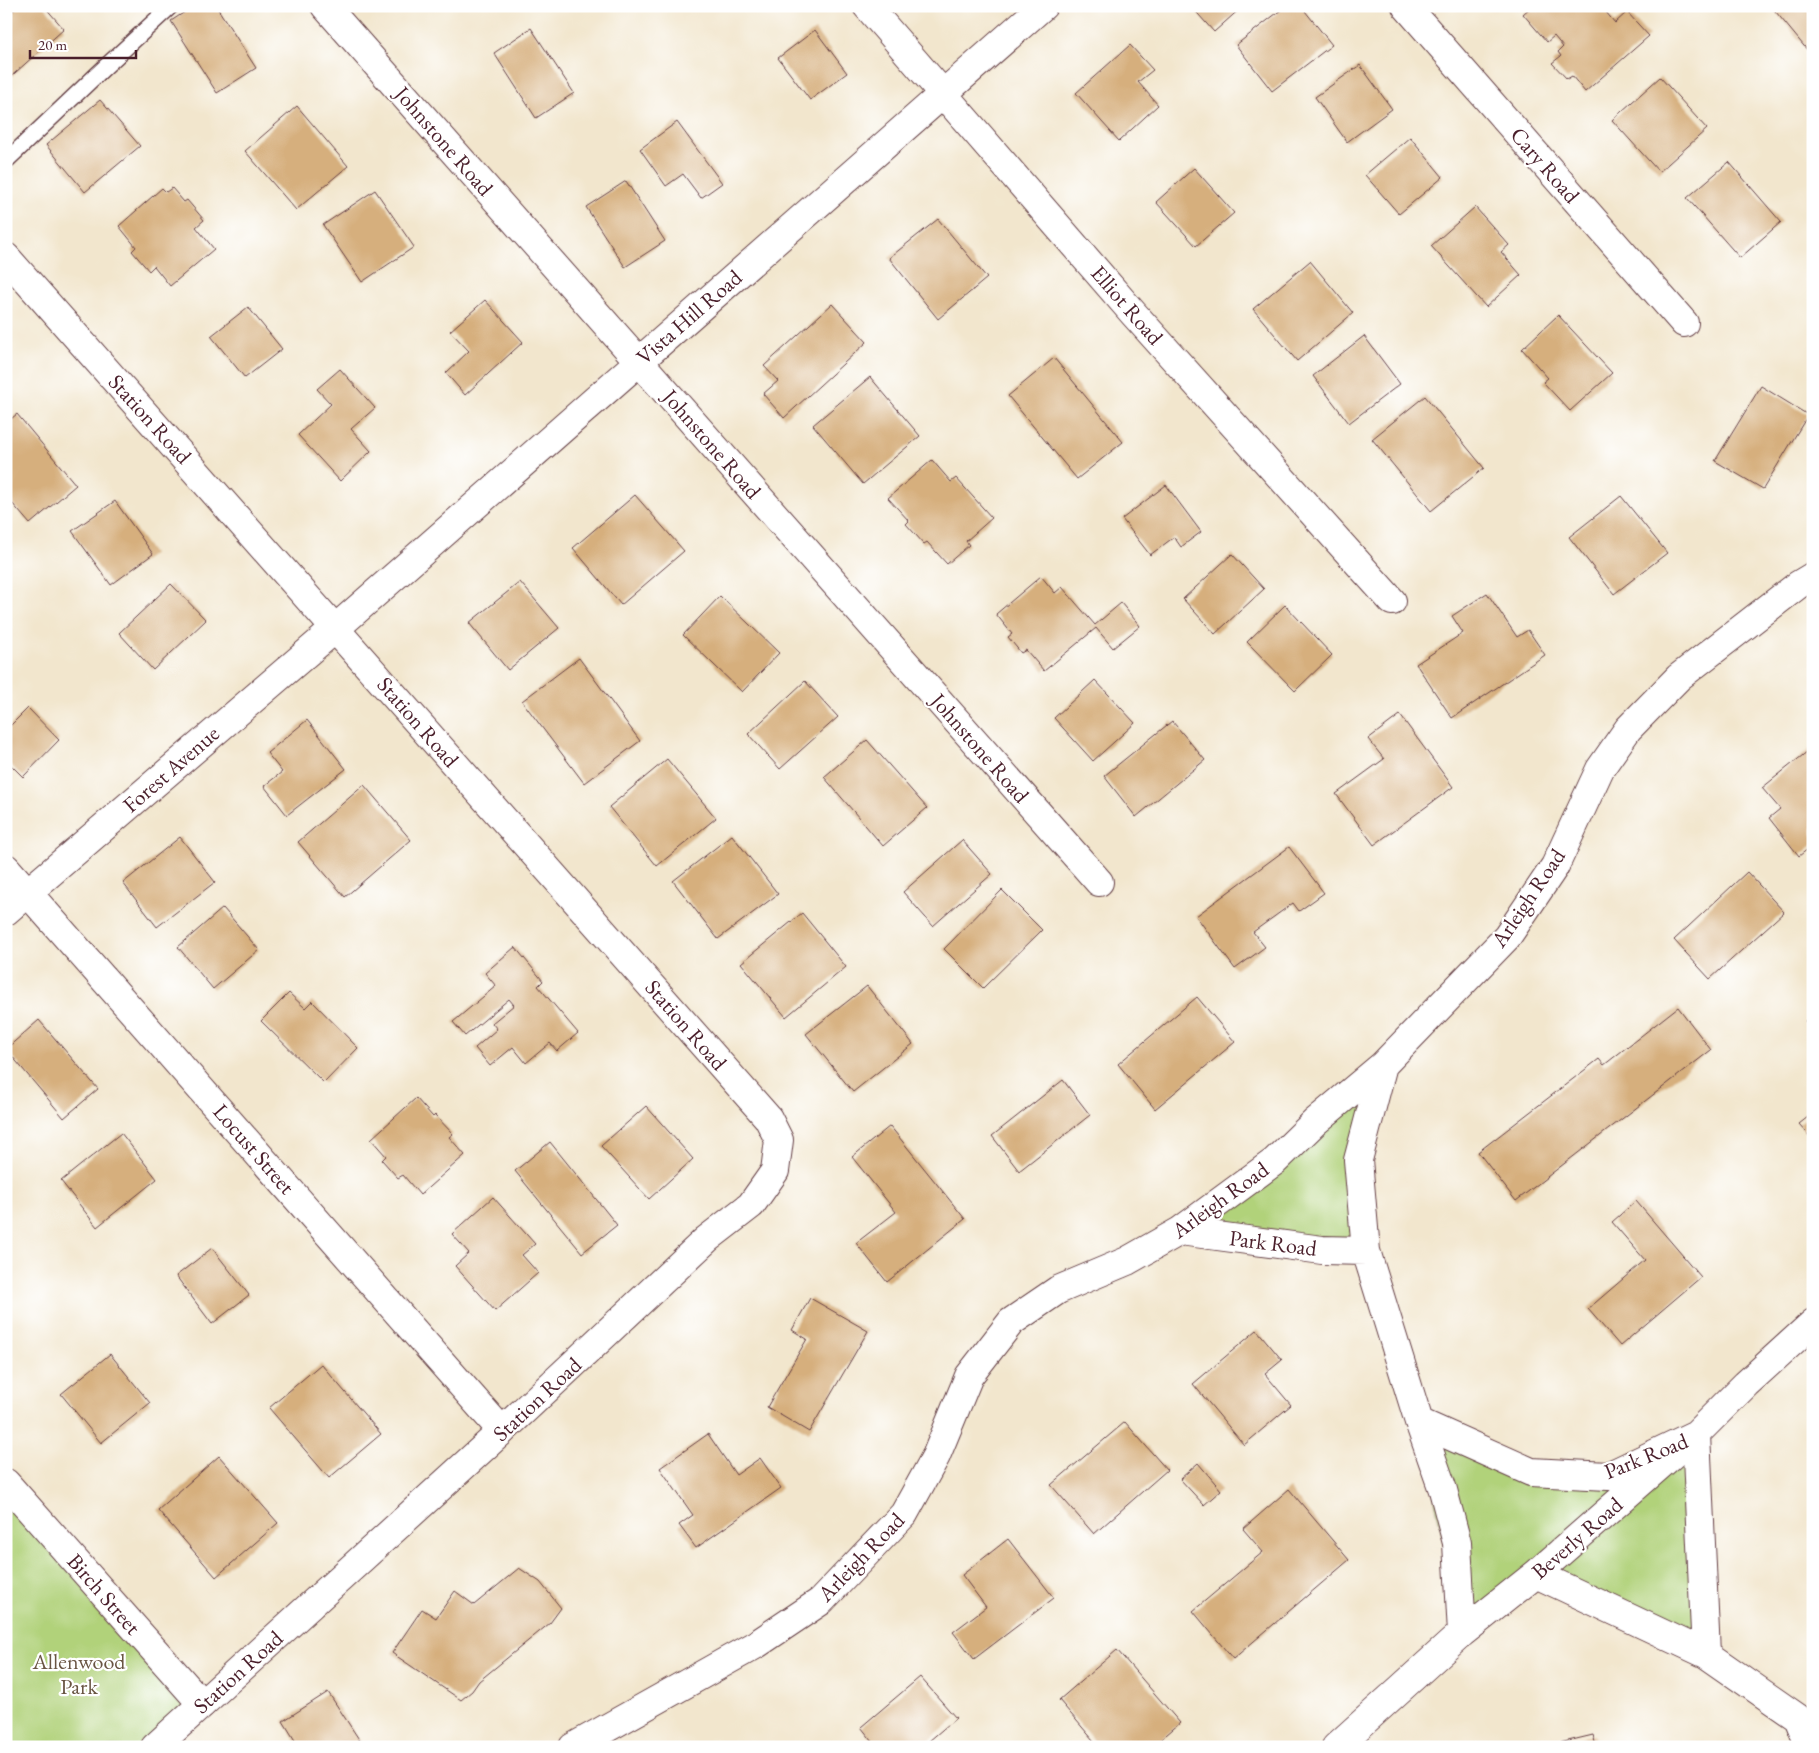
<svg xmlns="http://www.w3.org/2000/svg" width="1819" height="1753" font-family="'EB Garamond',serif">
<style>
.green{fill:#b1d27a;stroke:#7e7852}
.building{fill:#d6af7d}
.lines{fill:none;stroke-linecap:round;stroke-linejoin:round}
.service-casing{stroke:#633d43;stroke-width:18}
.minor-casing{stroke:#633d43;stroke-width:30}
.tertiary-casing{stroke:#633d43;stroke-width:30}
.service{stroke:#fff;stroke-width:15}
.minor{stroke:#fff;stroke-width:28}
.tertiary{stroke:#fff;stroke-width:28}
.labels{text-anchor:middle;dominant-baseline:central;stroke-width:4.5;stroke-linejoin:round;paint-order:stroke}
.street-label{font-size:22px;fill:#4a1f2b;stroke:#fff}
.park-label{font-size:22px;fill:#695543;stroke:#fff}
</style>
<rect width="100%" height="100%" fill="#fff"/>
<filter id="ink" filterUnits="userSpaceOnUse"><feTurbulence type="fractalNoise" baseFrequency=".02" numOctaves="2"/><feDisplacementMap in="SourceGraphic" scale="10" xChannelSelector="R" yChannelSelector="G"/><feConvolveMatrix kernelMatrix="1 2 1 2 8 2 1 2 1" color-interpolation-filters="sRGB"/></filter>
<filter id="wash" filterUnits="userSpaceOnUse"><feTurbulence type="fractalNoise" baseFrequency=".0096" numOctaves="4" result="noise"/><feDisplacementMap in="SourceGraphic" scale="20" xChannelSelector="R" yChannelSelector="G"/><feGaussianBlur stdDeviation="1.12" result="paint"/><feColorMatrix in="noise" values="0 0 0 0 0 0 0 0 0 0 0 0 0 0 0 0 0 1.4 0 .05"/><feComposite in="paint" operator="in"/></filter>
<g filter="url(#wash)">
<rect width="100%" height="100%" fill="#f2e6cd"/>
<path class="green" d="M1383 1065 1358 1160 1366 1251 1180 1231Z
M1419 1422 1531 1472 1608 1476 1696 1434 1706 1654 1536 1574 1462 1633Z
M6 1483 202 1704 155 1747H6Z"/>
<g id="blocks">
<path class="building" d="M18 6H44L64 29 6 81V10L9 14Z
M194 6H216L256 68 217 93 171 21Z
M1191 6H1243L1214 32Z
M1286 6H1301L1332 45 1272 91 1236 45Z
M1532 6H1601L1615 23 1627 12 1649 36 1585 92 1572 76 1567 79 1552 63 1561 56 1558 52 1563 47 1554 36 1547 42 1523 14Z
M1771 6H1813V57Z
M531 28 574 93 536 118 494 53Z
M815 30 847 73 810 100 778 58Z
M1130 45 1153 70 1138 82 1158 105 1119 141 1076 93Z
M1360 65 1392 109 1347 142 1315 97Z
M1660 77 1707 129 1659 172 1612 120Z
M100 100 140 146 85 192 46 145Z
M297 106 348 166 296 210 245 151Z
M677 122 722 183 701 198 683 174 666 186 640 149Z
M1410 137 1443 177 1399 214 1365 175Z
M1729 162 1781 222 1740 258 1687 198Z
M1194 168 1234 213 1196 246 1156 202Z
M626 181 665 241 625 267 586 207Z
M162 188 166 192 172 188 184 202 187 200 204 220 196 227 214 249 170 286 154 266 149 271 132 251 136 247 119 226Z
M375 190 414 247 362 282 323 225Z
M1475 207 1509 245 1501 252 1521 275 1486 307 1431 246Z
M938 219 987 278 938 319 889 258Z
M1310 261 1353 313 1297 361 1253 309Z
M485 300 523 342 465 395 446 373 469 351 450 331Z
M832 304 867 342 784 418 763 394 778 381 764 366Z
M248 307 282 349 245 378 211 336Z
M1558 315 1612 373 1570 411 1543 382 1548 378 1522 349Z
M1364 336 1400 384 1349 423 1313 376Z
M1054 358 1123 442 1077 479 1008 396Z
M340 369 375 408 351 429 371 451 340 481 298 435 331 404 317 389Z
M870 377 920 436 863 484 813 425Z
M1761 386 1808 415 1763 489 1715 461Z
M1425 396 1484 468 1431 511 1372 439Z
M17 414 76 485 30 524 6 496V423Z
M932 460 951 482 956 478 992 518 966 541 969 545 947 564 927 542 924 544 906 524 909 521 888 498Z
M1166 485 1201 532 1181 547 1174 537 1150 555 1122 519Z
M635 495 684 551 621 605 573 548Z
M1621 496 1667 553 1614 594 1569 537Z
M115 501 153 554 111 585 72 531Z
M1232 554 1264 589 1215 634 1183 599Z
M1041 576 1055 593 1062 587 1095 625 1121 603 1140 626 1113 648 1096 628 1044 671 1026 650 1021 653 1008 637 1012 634 996 614Z
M520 582 559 628 508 670 469 623Z
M171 584 206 620 153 670 119 633Z
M1487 593 1517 637 1528 630 1545 655 1452 718 1416 664 1463 633 1452 616Z
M720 596 779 653 742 692 683 635Z
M1285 605 1332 655 1295 691 1247 642Z
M579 658 640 741 584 783 522 701Z
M1095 680 1135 723 1093 761 1054 718Z
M805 681 838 717 780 769 748 734Z
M28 708 59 740 23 777 6 760V730Z
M1400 715 1453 787 1374 845 1336 794 1384 759 1368 739Z
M307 720 346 769 287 815 264 786 282 772 267 753Z
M1172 721 1205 760 1136 817 1104 776Z
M867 740 927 808 883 846 824 777Z
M1813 747V845L1799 856 1769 818 1780 809 1762 788Z
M667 759 716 818 657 866 609 807Z
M364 785 411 840 345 897 298 842Z
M732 835 778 894 718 939 673 881Z
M180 837 215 882 157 927 123 883Z
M962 840 992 874 933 926 903 892Z
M1289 847 1324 893 1299 911 1293 903 1253 932 1265 947 1235 969 1196 916Z
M1747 872 1784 912 1710 979 1674 940Z
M1002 890 1042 930 983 988 944 949Z
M223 908 259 950 213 989 178 947Z
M802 913 846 967 786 1017 741 963Z
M515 947 543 981 538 986 578 1033 557 1051 550 1043 526 1063 513 1047 490 1066 475 1048 497 1029 492 1023 514 1005 509 999 465 1036 453 1022 496 986 485 973Z
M867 986 913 1044 853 1092 806 1034Z
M289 993 305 1008 312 1001 358 1048 324 1083 261 1021Z
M1197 997 1235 1042 1155 1109 1118 1064Z
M1678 1007 1711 1050 1516 1201 1478 1152 1599 1059 1604 1065Z
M1813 1014V1034L1806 1027 1809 1025 1805 1021Z
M39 1020 98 1089 64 1118 6 1049Z
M1063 1080 1090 1115 1019 1171 992 1136Z
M416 1098 433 1117 435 1115 453 1134 449 1137 465 1155 420 1195 403 1175 398 1178 382 1160 386 1156 371 1139Z
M646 1106 693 1159 649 1199 601 1146Z
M1813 1113V1140L1799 1124Z
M890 1126 965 1219 887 1282 856 1243 896 1212 852 1157Z
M121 1133 157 1179 97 1227 61 1181Z
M550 1142 617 1225 582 1253 515 1171Z
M493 1197 535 1244 522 1255 538 1273 495 1311 455 1266 469 1253 452 1234Z
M1636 1201 1701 1277 1620 1346 1588 1309 1645 1260 1612 1222Z
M212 1248 249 1295 212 1324 176 1276Z
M810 1298 868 1331 809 1432 767 1407 807 1339 792 1330Z
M1257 1330 1282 1360 1265 1374 1291 1405 1244 1445 1193 1384Z
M110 1354 150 1403 101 1443 61 1394Z
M321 1364 381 1434 329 1478 269 1408Z
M1125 1422 1167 1470 1094 1534 1051 1485Z
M708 1434 736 1475 760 1458 781 1488 696 1548 679 1525 693 1515 660 1468Z
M219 1456 278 1523 216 1577 158 1510Z
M1198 1463 1221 1490 1204 1505 1180 1479Z
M1289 1489 1349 1560 1233 1659 1193 1611 1263 1552 1243 1529Z
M1008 1539 1054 1598 974 1659 953 1632 986 1607 962 1575Z
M519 1568 540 1582 561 1608 550 1623 479 1681 472 1691 461 1700 392 1653 422 1609 436 1618 455 1591 474 1605Z
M1117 1650 1180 1723 1152 1747H1099L1059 1700Z
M920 1677 956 1718 922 1747H877L861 1727Z
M328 1692 364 1747H299L283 1721Z
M1593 1735 1596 1747H1547V1746Z"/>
</g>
</g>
<g filter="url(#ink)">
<use href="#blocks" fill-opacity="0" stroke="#633d43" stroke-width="1"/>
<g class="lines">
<g class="service-casing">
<path id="service" d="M6 161 105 67 171 6"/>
</g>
<g class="minor-casing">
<path id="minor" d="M325 6 1099 882
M867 6 1133 313 1392 601
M1406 6 1684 323
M6 868 502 1431
M6 911 336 628 1043 6
M1180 1231 1322 1250 1366 1251 1419 1422 1443 1490 1457 1543 1462 1633
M1366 1251 1358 1160 1383 1065
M1419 1422 1531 1472 1608 1476 1696 1434 1706 1654
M6 1483 202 1704
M1536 1574 1706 1654 1798 1718 1810 1747
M573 1747 757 1644 821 1601 904 1514 936 1456 969 1376 1011 1322 1058 1290 1127 1261 1180 1231 1275 1161 1315 1122 1383 1065 1507 937 1555 866 1600 769 1628 729 1679 677 1798 585 1813 576
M1336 1747 1462 1633 1536 1574 1696 1434 1746 1384 1813 1323"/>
</g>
<g class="tertiary-casing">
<path id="tertiary" d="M6 257 768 1118 779 1140 775 1171 751 1205 707 1239 502 1431 155 1747"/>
</g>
<use href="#service" class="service"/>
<use href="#minor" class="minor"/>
<use href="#tertiary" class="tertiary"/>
</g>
</g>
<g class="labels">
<g class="street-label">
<text transform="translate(444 141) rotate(49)">Johnstone Road</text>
<text transform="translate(1545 165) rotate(49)">Cary Road</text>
<text transform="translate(1127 305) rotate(49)">Elliot Road</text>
<text transform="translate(689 317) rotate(-41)">Vista Hill Road</text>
<text transform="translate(150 419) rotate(48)">Station Road</text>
<text transform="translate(712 444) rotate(49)">Johnstone Road</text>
<text transform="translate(418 722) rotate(49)">Station Road</text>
<text transform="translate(980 748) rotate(49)">Johnstone Road</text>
<text transform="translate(171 769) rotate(-41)">Forest Avenue</text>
<text transform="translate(1528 898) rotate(-56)">Arleigh Road</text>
<text transform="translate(686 1025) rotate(49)">Station Road</text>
<text transform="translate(254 1149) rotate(49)">Locust Street</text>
<text transform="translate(1220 1200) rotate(-36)">Arleigh Road</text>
<text transform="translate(1273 1243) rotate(7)">Park Road</text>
<text transform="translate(537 1399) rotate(-43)">Station Road</text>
<text transform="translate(1646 1456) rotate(-22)">Park Road</text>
<text transform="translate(1577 1538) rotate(-41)">Beverly Road</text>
<text transform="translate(861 1557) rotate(-46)">Arleigh Road</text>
<text transform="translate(104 1594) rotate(49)">Birch Street</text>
<text transform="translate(238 1672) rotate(-42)">Station Road</text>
</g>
<g class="park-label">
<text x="79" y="1661">Allenwood<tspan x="79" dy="25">Park</tspan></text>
</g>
</g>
<rect width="1819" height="1753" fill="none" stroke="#fff" stroke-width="25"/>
<path d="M30 50v8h106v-8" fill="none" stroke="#4a1f2b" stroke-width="2.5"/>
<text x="38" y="50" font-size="15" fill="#4a1f2b" stroke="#ffffff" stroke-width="4" paint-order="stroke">20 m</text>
</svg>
